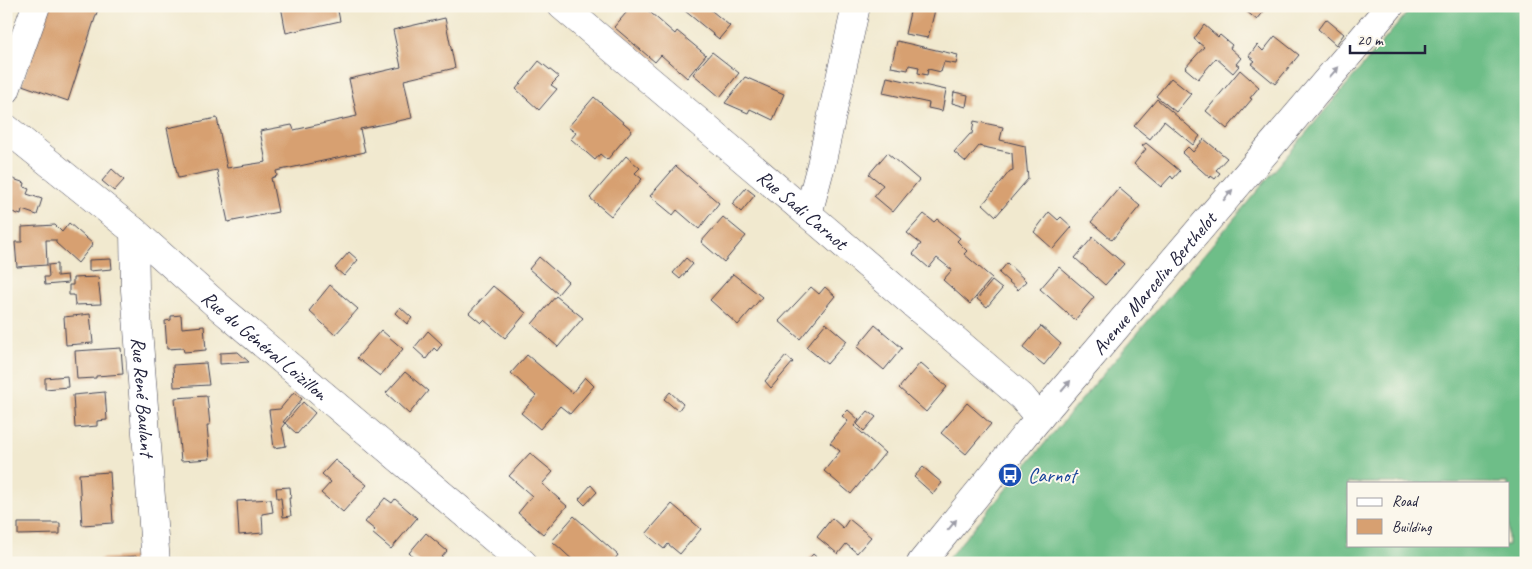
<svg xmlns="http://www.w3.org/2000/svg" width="1532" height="569" font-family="Caveat,sans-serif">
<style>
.forest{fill:#6ebe88;stroke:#487062;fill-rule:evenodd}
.building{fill:#d7a071}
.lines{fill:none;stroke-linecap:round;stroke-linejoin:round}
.minor-casing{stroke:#414051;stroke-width:29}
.minor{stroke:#fff;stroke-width:28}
.oneway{fill:#9c9ca7}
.labels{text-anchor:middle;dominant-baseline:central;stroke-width:4;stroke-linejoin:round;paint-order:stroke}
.street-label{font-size:20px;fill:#22223b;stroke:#fbf7ec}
.transit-label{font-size:20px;fill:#164399;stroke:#fbf7ec;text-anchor:start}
</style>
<rect width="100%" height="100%" fill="#fbf7ec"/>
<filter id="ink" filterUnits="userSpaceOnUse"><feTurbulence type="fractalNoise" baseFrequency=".02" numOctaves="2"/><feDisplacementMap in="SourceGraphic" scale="10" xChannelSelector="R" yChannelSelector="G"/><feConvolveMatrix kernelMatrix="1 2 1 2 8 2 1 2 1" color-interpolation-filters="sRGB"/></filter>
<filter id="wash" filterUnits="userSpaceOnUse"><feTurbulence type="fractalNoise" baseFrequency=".0096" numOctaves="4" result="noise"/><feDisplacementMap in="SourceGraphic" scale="20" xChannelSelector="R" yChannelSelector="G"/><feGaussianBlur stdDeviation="1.12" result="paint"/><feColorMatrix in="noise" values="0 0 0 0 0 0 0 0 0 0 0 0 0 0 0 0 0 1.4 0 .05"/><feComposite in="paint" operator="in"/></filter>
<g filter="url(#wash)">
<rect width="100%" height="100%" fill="#f1e9cf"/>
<path class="forest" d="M1413 6H1526V563H944ZM1348 483H1508V545H1348Z"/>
<g id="blocks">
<path class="building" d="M48 6H99L68 101 22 85Z
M281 6H337L340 21 286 33Z
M632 6H643L675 34 677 31 706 55 687 78 661 55 655 62 614 27Z
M679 6H706L730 26 719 39Z
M905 6H936L928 38 905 34 911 8Z
M1240 6H1268L1257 20Z
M445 18 455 68 404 80 412 118 360 129 365 152 276 171 277 176 271 178 278 212 228 222 217 170 178 178 167 128 217 118 227 168 266 162 260 131 292 125 294 130 357 116 349 79 401 67 393 30Z
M1326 19 1344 34 1336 45 1318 29Z
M1204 25 1218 37 1220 35 1232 45 1230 48 1241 58 1236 64 1239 66 1233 73 1216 58 1198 79 1185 68 1204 47 1194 39Z
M1275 36 1299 55 1275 84 1251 64 1255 61 1249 56 1257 45 1263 51Z
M897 41 958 55 956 64 944 62 941 72 928 69 927 75 918 73 919 67 909 65 908 70 891 67Z
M712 52 739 73 720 97 693 74Z
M539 61 559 77 551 85 557 89 539 110 516 89Z
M1240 70 1259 87 1250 98 1252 99 1227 129 1206 111Z
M745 77 784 94 773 120 750 109 748 113 725 103Z
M887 77 946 90 942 111 928 108 929 103 883 93Z
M1171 78 1191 94 1176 112 1156 96Z
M954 92 968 95 966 107 952 103Z
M594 97 632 130 607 160 600 154 595 160 571 139 576 133 568 127Z
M1157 99 1200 136 1193 145 1164 121 1150 139 1134 126Z
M974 121 1003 127 1000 140 1025 146 1028 179 996 216 983 204 1010 171 1013 170 1012 153 979 146 966 162 954 152 970 134H972Z
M1204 139 1227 158 1216 170 1220 173 1215 179 1211 176 1210 178 1182 153 1188 147 1193 152Z
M1146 143 1180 171 1173 179 1171 176 1161 187 1134 164 1146 149 1142 146Z
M887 153 919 180 893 212 874 196 883 185 869 174Z
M626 156 640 168 635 173 642 179 611 216 590 198Z
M676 166 719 203 699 229 677 210 673 215 650 196Z
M112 169 124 180 114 191 102 181Z
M10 178 25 183 24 187 29 189 27 194 42 199 37 215 22 210 21 215 6 210V192Z
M746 188 755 195 741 212 732 204Z
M1119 188 1140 206 1112 240 1091 222Z
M1049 212 1058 220 1061 217 1072 227 1053 249 1034 232Z
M924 214 934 222 937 219 960 238 957 241 967 251 964 254 992 278 970 304 943 280 952 270 937 258 929 268 913 254 921 244 907 233Z
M723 217 746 236 724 262 701 242Z
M69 223 93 244 78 263 56 243V240H46L47 265 17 267 15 242H22V227L55 225 62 232Z
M1093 237 1124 264 1105 285 1075 258Z
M349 252 358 260 344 276 335 268Z
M539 257 568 282 558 294 529 269Z
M686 258 693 264 680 279 673 273Z
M111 259 112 269 89 271V260Z
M1007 263 1026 281 1018 290 999 273Z
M57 264V276L67 275 68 283 45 285 44 277H49L48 265Z
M1059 267 1094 297 1075 320 1040 289Z
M733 274 762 297 738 325 710 300Z
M98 277 101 304 75 305 74 295H69V285H73V278Z
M992 281 1002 289 987 307 977 299Z
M330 285 358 309 335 335 309 311Z
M493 286 526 313 505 338 484 320 481 323 469 313Z
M811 287 819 294 825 287 835 296 800 339 779 321Z
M556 296 583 318 558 347 532 324Z
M400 307 412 318 407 324 395 313Z
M90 314 93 343 66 345 64 317Z
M181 315 182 328 204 326 206 350 184 352 183 348 167 349 165 321 171 320V316Z
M826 323 847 341 827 364 806 347Z
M875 325 902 348 884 370 857 347Z
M1041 326 1061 344 1044 365 1023 348Z
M381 330 403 349 380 376 357 358Z
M428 331 442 344 437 351 434 348 426 359 414 348Z
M121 348 123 374 96 376V378L77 379 75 351Z
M238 352 249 362 220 364V353Z
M527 355 572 393 585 377 594 386 570 414 560 406 540 429 521 413 536 396 511 373Z
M786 356 793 362 771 388 765 381Z
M206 363 209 385 174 387 173 365Z
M920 363 947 387 926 412 899 388Z
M405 372 428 391 409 414 386 393Z
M67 376 68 387 45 389V378Z
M105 392 107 420 97 421V426L75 428 73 395Z
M294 392 302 399 283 422 285 423 303 402 315 413 297 434 285 423 282 427 286 446 274 448 269 410 280 409Z
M670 392 683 404 678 411 664 399Z
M207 396 210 425H207L210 459 181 461 175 398Z
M967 403 991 424 966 454 941 433Z
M848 410 859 420 854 426 885 453 851 494 824 471 840 451 830 443 848 421 842 416Z
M868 411 876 417 864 431 857 424Z
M530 453 553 472 542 484 567 506 543 534 518 513 532 496 509 476Z
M335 460 367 485 343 512 321 493 331 482 322 474Z
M923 467 942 483 933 494 914 477Z
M110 472 113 523 82 525 79 474Z
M591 485 597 492 585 505 579 499Z
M290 487 291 498H289L291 516 283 517 281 498H277L276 488Z
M385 498 392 503 395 499 417 518 391 549 372 533 375 530 365 522Z
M271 499 273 512 262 514 263 533 239 535 237 501Z
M672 504 701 529 680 554 668 544 664 549 646 534Z
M574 516 618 555 612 563H576L552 541Z
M832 518 843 528 849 519 871 537 857 553 846 544 838 554 817 537Z
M18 523H60V534L18 535Z
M426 533 447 551 437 563H421L409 553Z
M813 554 823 563H805Z
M137 556V563H99V559Z"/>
</g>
</g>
<g filter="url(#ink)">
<use href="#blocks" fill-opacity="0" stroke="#414051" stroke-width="1"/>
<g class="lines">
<g class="minor-casing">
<g id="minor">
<path id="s1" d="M562 6 808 214 1022 397 1039 418"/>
<path d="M6 90 36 6"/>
<path id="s2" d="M6 128 134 231 217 305 523 563"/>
<path d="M808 214 821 165 856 6"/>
<path id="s3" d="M134 231 135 290 156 563"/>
<path id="s4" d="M921 563 1039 418 1390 6"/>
</g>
</g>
<use href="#minor" class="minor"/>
</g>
<defs><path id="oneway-solid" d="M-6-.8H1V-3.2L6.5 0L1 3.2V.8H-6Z" transform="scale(1.25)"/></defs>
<g class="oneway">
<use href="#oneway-solid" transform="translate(1334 72) rotate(-49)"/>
<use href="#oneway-solid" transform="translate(1228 195) rotate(-50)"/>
<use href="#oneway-solid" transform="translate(1066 386) rotate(-50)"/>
<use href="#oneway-solid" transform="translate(952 525) rotate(-51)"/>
</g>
</g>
<defs>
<g id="bus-disc" transform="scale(1.25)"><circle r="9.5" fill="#1a4fb4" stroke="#fbf7ec"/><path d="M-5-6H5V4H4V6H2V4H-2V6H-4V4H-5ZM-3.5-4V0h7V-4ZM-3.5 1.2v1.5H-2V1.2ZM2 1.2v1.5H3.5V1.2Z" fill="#fff"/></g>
</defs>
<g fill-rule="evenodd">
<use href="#bus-disc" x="1010" y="475"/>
</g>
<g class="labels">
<g class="street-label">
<text stroke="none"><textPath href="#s1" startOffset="315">Rue Sadi Carnot</textPath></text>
<text stroke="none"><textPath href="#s4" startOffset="364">Avenue Marcelin Berthelot</textPath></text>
<text stroke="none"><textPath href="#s2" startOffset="338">Rue du Général Loizillon</textPath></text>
<text stroke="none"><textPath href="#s3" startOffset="166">Rue René Baulant</textPath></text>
</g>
<g class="transit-label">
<text x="1028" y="475">Carnot</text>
</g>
</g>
<rect width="1532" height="569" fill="none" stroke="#fbf7ec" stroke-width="25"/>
<rect x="1347" y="482" width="162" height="65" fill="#fbf7ec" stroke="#a4a2a5"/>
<rect x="1357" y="498" width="25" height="8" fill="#ffffff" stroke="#a4a2a5"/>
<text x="1392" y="506" font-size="15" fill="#22223b">Road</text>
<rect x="1357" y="519" width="25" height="15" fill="#d7a071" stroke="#a4a2a5"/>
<text x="1392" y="532" font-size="15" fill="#22223b">Building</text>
<path d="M1350 45v8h75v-8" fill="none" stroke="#22223b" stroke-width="2.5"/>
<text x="1357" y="45" font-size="15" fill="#22223b" stroke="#fbf7ec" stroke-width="4" paint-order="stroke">20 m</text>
</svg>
